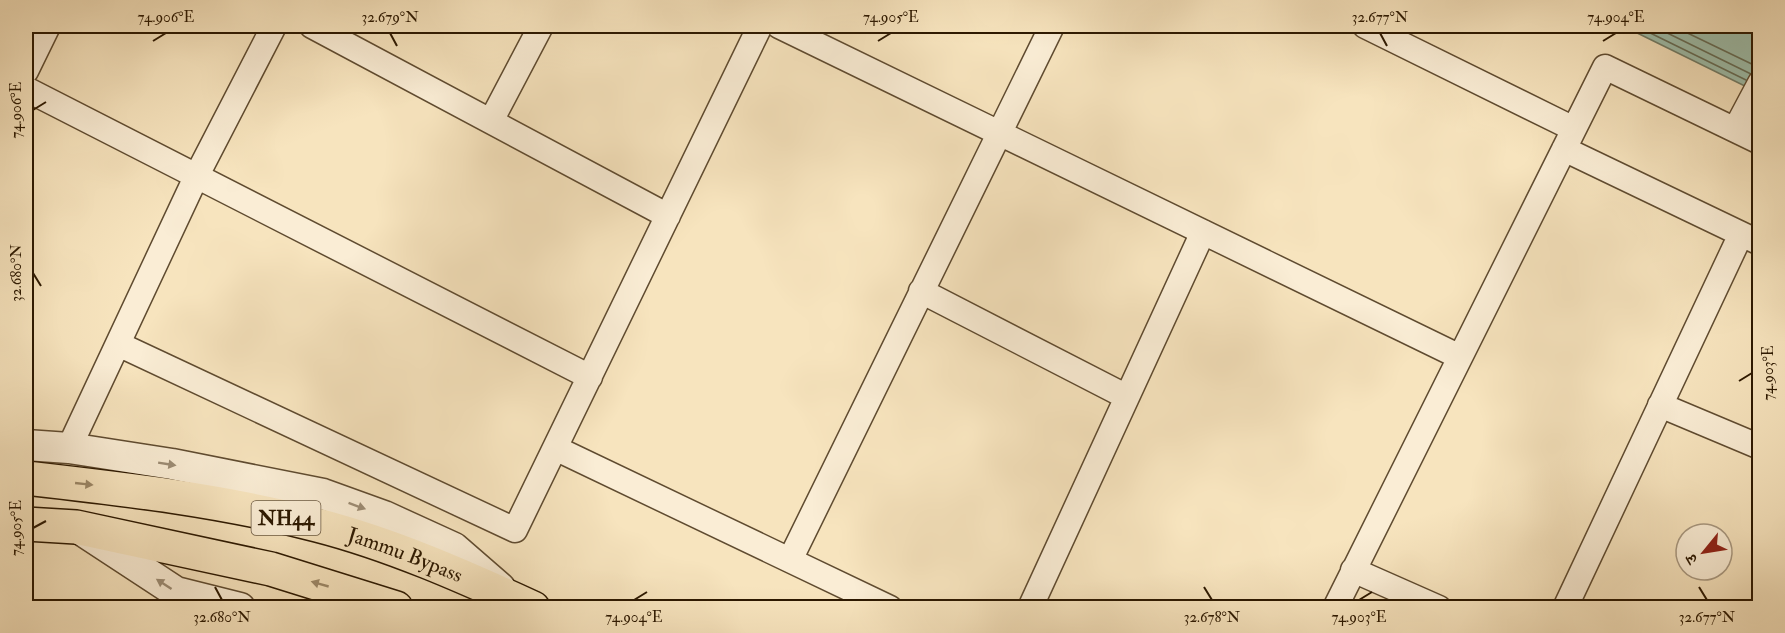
<svg xmlns="http://www.w3.org/2000/svg" width="1785" height="633" font-family="'IM FELL Double Pica','Noto Serif Devanagari',serif">
<style>
.water{fill:#9ebfac;stroke:#707c67;stroke-width:1.5}
.lines{fill:none;stroke-linecap:round;stroke-linejoin:round}
.shore{stroke:#656c56;stroke-width:1.5}
.minor-casing{stroke:#5f4b30;stroke-width:27}
.tertiary-casing{stroke:#5f4b30;stroke-width:33}
.trunk-casing{stroke:#2c1800;stroke-width:36}
.minor{stroke:#faedd5;stroke-width:24}
.tertiary{stroke:#faedd5;stroke-width:30}
.trunk{stroke:#f7e4be;stroke-width:33}
.oneway{fill:#9d8d75}
.oneway2{fill:#9c8868}
.ticks{fill:none;stroke:#2c1800;stroke-width:2}
.labels{text-anchor:middle;dominant-baseline:central;stroke-width:4.5;stroke-linejoin:round;paint-order:stroke}
.shield{fill:#faedd5;stroke:#6a5840;stroke-width:1.5}
.shield-label{font-size:20px;font-weight:bold;fill:#2c1800}
.street-label{font-size:21px;fill:#2c1800;stroke:#faedd5}
.neatline{fill:none;stroke:#2c1800;stroke-width:2}
.ticks-label{font-size:15px;text-anchor:middle;fill:#2c1800}
</style>
<rect width="100%" height="100%" fill="#f7e4be"/>
<filter id="stains"><feTurbulence type="fractalNoise" baseFrequency=".00333" numOctaves="4"/><feColorMatrix values="0 0 0 0 .2 0 0 0 0 .09 0 0 0 0 .02 0 0 0 .5 -.17"/></filter>
<radialGradient id="worn" r=".72"><stop offset=".6" stop-color="#630" stop-opacity="0"/><stop offset="1" stop-color="#630" stop-opacity=".3"/></radialGradient>
<path class="water" d="M1623 26H1759V93Z"/>
<g class="lines">
<path class="shore" d="M1636 26 1746 80
M1653 26 1751 74
M1673 26 1760 68"/>
<g class="minor-casing">
<path id="minor" d="M312 26 668 216
M779 26 1460 357
M1365 26 1574 129
M26 71 48 26
M26 89 590 377
M491 121 541 26
M1735 130 1760 83
M1564 149 1760 243
M921 291 1127 397
M118 344 515 530 760 26
M1660 405 1760 447
M69 448 196 177 274 26
M555 448 890 608
M790 560 1052 26
M1353 570 1439 608
M1030 608 1203 232
M1335 608 1605 67 1760 142
M1565 608 1741 234"/>
</g>
<g class="tertiary-casing">
<path id="tertiary" d="M26 445 69 448 172 464 323 494 384 516 454 548 500 588
M83 531 176 592 240 608"/>
</g>
<g class="trunk-casing">
<g id="trunk">
<path id="s1" d="M26 478C123 489 221 500 317 525 391 544 463 576 533 608"/>
<path d="M26 524 76 527 271 569 396 608"/>
</g>
</g>
<use href="#minor" class="minor"/>
<use href="#tertiary" class="tertiary"/>
<use href="#trunk" class="trunk"/>
</g>
<defs><path id="oneway-solid" d="M-6-.8H1V-3.2L6.5 0L1 3.2V.8H-6Z" transform="scale(1.5)"/></defs>
<g class="oneway">
<use href="#oneway-solid" transform="translate(167 464) rotate(9)"/>
<use href="#oneway-solid" transform="translate(357 506) rotate(20)"/>
<use href="#oneway-solid" transform="translate(164 584) rotate(-147)"/>
</g>
<g class="oneway2">
<use href="#oneway-solid" transform="translate(84 484) rotate(6)"/>
<use href="#oneway-solid" transform="translate(320 584) rotate(-164)"/>
</g>
<path class="ticks" d="M390 33 397 46M1380 33 1387 46M153 41 166 33M878 41 891 33M1603 41 1616 33M33 110 46 102M33 273 41 286M1739 381 1752 373M33 528 46 521M215 587 222 600M1204 587 1212 600M1699 587 1707 600M634 600 647 592M1359 600 1372 592"/>
<g class="labels">
<rect class="shield" x="251.5" y="501" width="69" height="34" rx="4.5"/>
<g class="shield-label">
<text x="286" y="518">NH44</text>
</g>
<g class="street-label">
<text stroke="none"><textPath href="#s1" startOffset="388">Jammu Bypass</textPath></text>
</g>
</g>
<rect width="1785" height="633" fill="none" stroke="#f7e4be" stroke-width="66"/>
<g transform="translate(1704 552) rotate(240)"><circle r="28" fill="#faedd5" stroke="#a89880" stroke-width="1.5"/>
<path d="M0-4.5L10 22L0 15L-10 22Z" fill="#8f2418"/>
<text y="-9" font-size="16" font-weight="bold" text-anchor="middle" fill="#2c1800">उ</text>
</g>
<rect x="33" y="33" width="1719" height="567" class="neatline"/>
<g class="ticks-label">
<text x="166" y="22">74.906°E</text>
<text x="390" y="22">32.679°N</text>
<text x="891" y="22">74.905°E</text>
<text x="1380" y="22">32.677°N</text>
<text x="1616" y="22">74.904°E</text>
<text transform="translate(16 110) rotate(-90)" y="5">74.906°E</text>
<text transform="translate(16 273) rotate(-90)" y="5">32.680°N</text>
<text transform="translate(1768 373) rotate(-90)" y="5">74.903°E</text>
<text transform="translate(16 528) rotate(-90)" y="5">74.905°E</text>
<text x="222" y="622">32.680°N</text>
<text x="634" y="622">74.904°E</text>
<text x="1212" y="622">32.678°N</text>
<text x="1359" y="622">74.903°E</text>
<text x="1707" y="622">32.677°N</text>
</g>
<rect width="100%" height="100%" filter="url(#stains)"/>
<rect width="100%" height="100%" fill="url(#worn)"/>
</svg>
